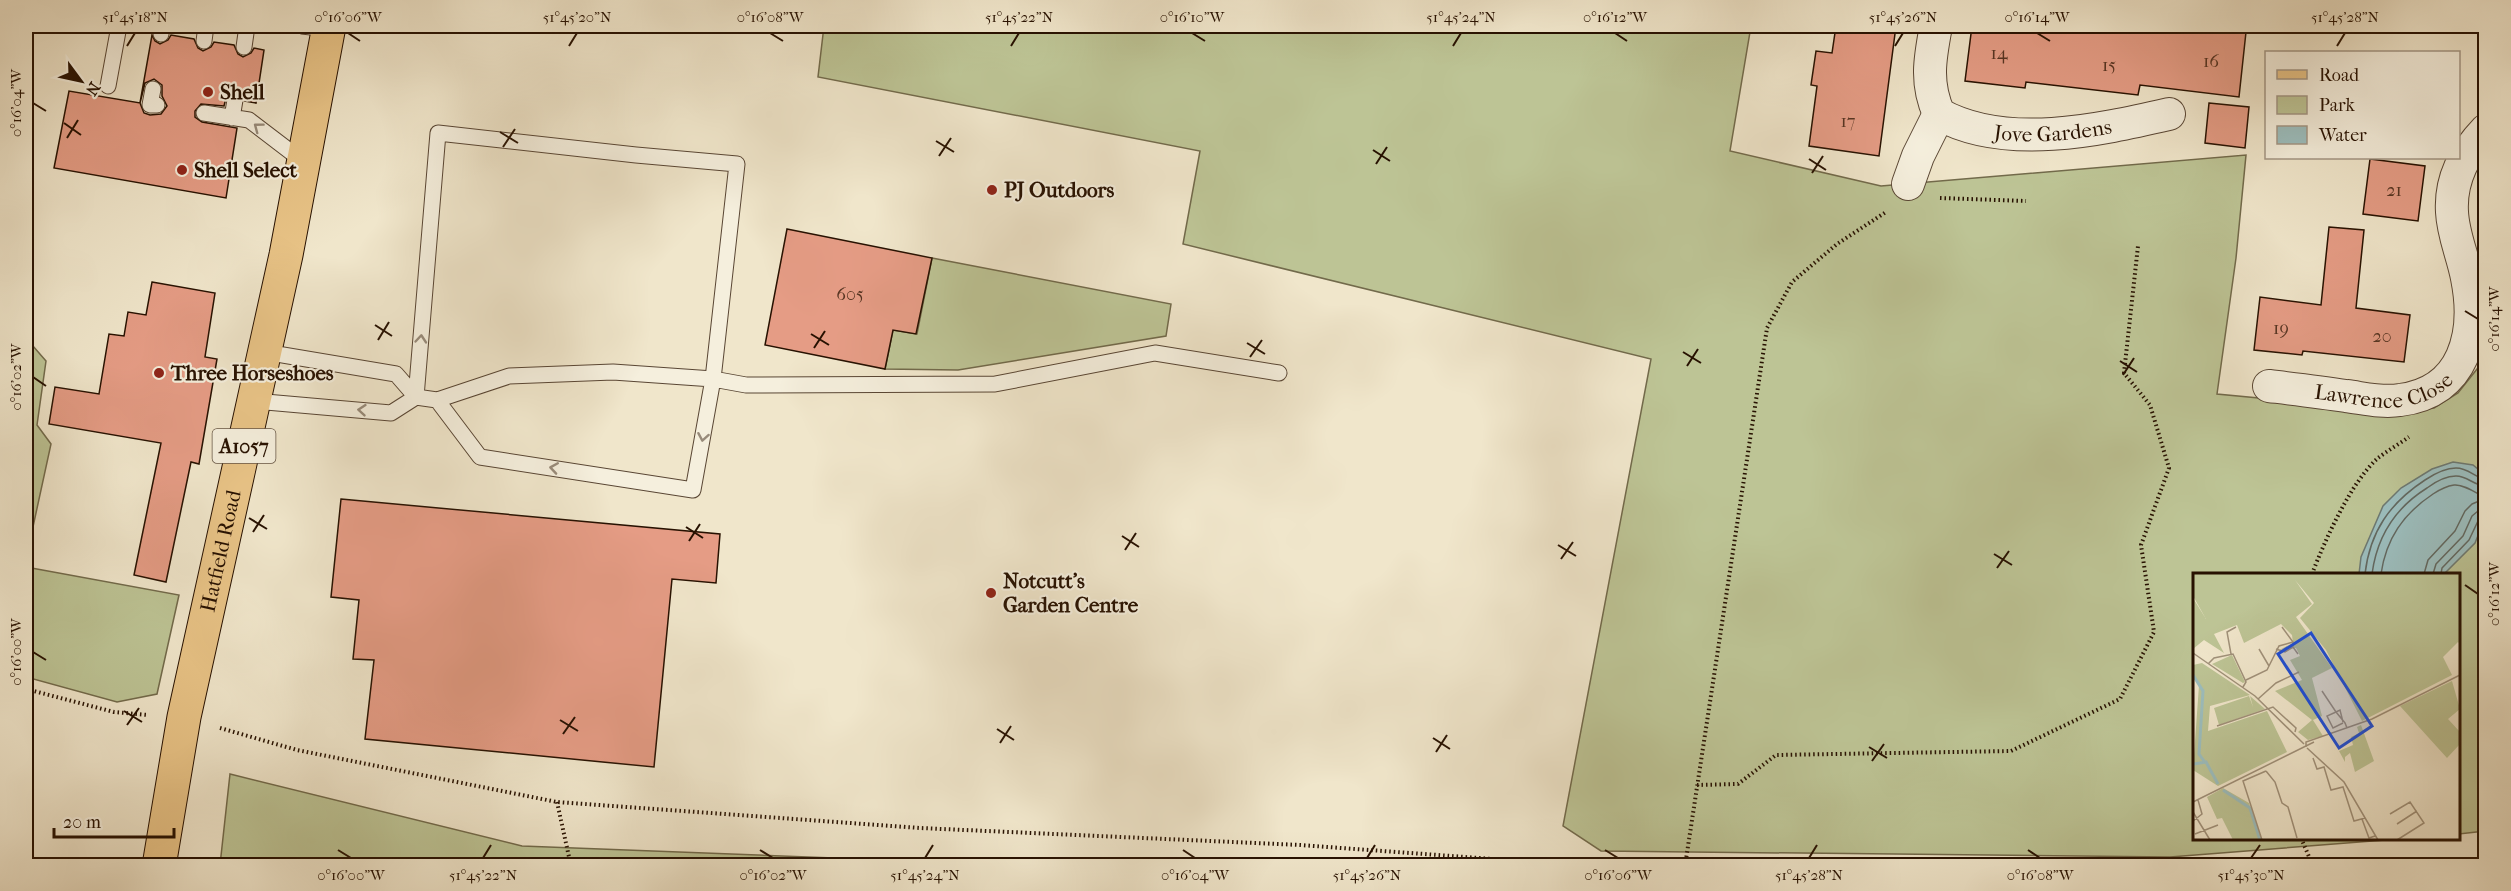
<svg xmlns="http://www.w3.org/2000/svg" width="2511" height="891" font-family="'IM FELL French Canon',serif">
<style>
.green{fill:#bdc495;stroke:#726a4b;stroke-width:1.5}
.water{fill:#9cbebe;stroke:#6d7972;stroke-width:1.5}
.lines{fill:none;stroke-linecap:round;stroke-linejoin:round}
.shore{stroke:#626860;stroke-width:1.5}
.building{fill:#e59c85;stroke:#271101;stroke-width:1.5;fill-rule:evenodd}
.service-casing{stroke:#594634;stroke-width:17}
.minor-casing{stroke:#594634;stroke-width:34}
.primary-casing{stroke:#271101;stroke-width:35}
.path{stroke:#271101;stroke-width:4;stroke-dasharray:1.5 3;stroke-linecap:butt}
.service{stroke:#f5efdd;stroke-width:15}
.minor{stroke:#f5efdd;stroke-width:32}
.primary{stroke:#e8c386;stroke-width:33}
.oneway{stroke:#988b7a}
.ticks{fill:none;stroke:#271101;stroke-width:2}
.poi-dot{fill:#8f2418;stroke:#f5efdd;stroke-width:2}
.labels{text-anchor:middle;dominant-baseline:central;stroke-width:4.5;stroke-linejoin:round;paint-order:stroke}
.number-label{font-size:18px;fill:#563422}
.shield{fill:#f5efdd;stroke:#655443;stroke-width:1.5}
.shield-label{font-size:20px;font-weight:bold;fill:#271101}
.poi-label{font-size:21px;font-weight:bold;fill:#271101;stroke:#f5efdd;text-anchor:start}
.street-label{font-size:21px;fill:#271101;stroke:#f5efdd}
.inset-river{fill:none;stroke:#9cbebe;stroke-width:3}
.inset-road{fill:none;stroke:#a0917a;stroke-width:1.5}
.view{fill:#1d4ed8;fill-opacity:0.15;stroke:#1d4ed8;stroke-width:3}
.inset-edge{fill:none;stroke:#271101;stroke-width:3}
.neatline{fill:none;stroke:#271101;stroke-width:2}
.ticks-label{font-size:15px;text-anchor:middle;fill:#271101}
</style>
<rect width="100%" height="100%" fill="#f0e6cb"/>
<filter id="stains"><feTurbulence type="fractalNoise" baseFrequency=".00333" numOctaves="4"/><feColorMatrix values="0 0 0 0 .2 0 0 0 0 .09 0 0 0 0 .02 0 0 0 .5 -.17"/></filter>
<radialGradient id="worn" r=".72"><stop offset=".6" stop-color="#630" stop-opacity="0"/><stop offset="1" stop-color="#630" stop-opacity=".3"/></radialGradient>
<path class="green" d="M824 26H1751L1730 151 1881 186 2246 155 2236 258 2217 394 2405 412 2434 408 2458 393 2485 359V831L2459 834 2458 574H2194V838L2398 839 2170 857 1601 851 1563 826 1651 359 1183 244 1200 151 818 77Z
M932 258 1171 304 1166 336 958 370 885 369 893 330 917 334Z
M26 338 46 361 37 425 51 444 26 559Z
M26 567 179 595 157 694 117 702 26 677Z
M230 774 522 846 1021 865H220Z"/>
<path class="water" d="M2453 462 2473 465 2485 475V518L2475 543 2444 574H2359L2361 557 2383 506 2401 488 2432 469Z"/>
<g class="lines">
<path class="shore" d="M2365 574C2370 531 2390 503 2425 480 2434 474 2445 468 2456 468 2469 468 2475 478 2486 479
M2372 574C2377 536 2395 508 2427 488 2435 482 2446 476 2456 476 2468 476 2474 486 2486 486
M2381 574C2386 539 2403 514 2433 494 2439 490 2447 486 2454 485 2464 484 2476 493 2484 497L2486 495
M2424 574 2428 560 2455 531 2465 511 2472 504 2484 499 2486 501
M2433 574 2436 564 2463 536 2472 516 2478 511 2486 510
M2441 574 2442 568 2469 540 2478 521 2486 518"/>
</g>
<path class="building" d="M1836 26H1896L1879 156 1809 146 1817 86 1811 85 1816 51 1832 53Z
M1972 26H2190L2246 32 2239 97 2140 85 2138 95 2026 82 2025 88 1965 81Z
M152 35 155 41 160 44 168 40 171 35 194 39 198 48 203 51 211 47 214 42 234 45 238 54 243 57 251 53 254 48 264 50 256 103 245 101 242 93 232 91 227 94 224 106 201 104 195 111V117L202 122 237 128 226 198 54 168 69 91 140 103ZM154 79 162 85V96L167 106 161 114 150 115 144 113 140 103 145 83Z
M2209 103 2249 107 2245 148 2205 143Z
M2370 159 2425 166 2418 221 2363 214Z
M2329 227 2364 230 2356 308 2410 315 2404 362 2303 351 2302 355 2254 350 2260 297 2321 305Z
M787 229 932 258 916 334 893 330 885 369 765 345Z
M152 282 215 293 205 357 217 359 199 464 191 462 166 582 134 575 161 443 49 424 55 387 99 394 109 334 124 336 128 312 146 315Z
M341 499 720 534 716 583 672 579 654 767 365 739 374 660 353 659 359 600 331 597Z"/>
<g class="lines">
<g class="service-casing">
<path id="service" d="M302 26 329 29
M161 34 162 26
M204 41 206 26
M244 47 247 26
M108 86 119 26
M153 89 150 105H157
M204 113 249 120 304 162
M232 118 235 100
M265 352 396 374 416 397
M437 400 480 457 693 490 713 379 746 385 995 384 1155 353 1279 373
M254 401 391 413 416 397 437 400 509 376 613 372 713 379 737 164 636 155 438 133 416 397"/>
</g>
<g class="minor-casing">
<g id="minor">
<path id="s1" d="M1936 26C1930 58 1925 83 1939 114 2005 151 2099 130 2169 114"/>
<path d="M1908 184 1918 156 1939 114"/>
<path id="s2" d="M2269 386C2294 389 2320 392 2346 396 2363 398 2382 403 2400 400 2465 392 2478 333 2467 278 2463 256 2453 235 2452 212 2450 179 2464 153 2486 130"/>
</g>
</g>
<g class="primary-casing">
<g id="primary">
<path id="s3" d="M159 866 184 717 286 255 329 26"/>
</g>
</g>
<path class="path" d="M1940 198 2026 201
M2312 574C2325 540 2351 482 2378 458 2387 451 2399 444 2409 437
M26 689 114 712 148 715
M220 728 297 750 557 802 920 828 1300 845 1548 863 1553 866
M1697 785 1738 784 1776 755 2011 751 2120 699 2154 632 2141 545 2169 468 2150 405 2124 373 2138 246
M557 802 571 866
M2301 838 2313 866
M1685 866 1767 328 1792 282 1837 244 1886 212"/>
<use href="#service" class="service"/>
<use href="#minor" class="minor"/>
<use href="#primary" class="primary"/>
</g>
<defs><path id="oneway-chevron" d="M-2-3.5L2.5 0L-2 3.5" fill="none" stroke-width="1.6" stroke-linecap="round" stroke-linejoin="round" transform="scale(1.5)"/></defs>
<g class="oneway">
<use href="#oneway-chevron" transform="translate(258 127) rotate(-143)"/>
<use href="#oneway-chevron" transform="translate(421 339) rotate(-85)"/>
<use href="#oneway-chevron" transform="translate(362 410) rotate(-175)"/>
<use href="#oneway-chevron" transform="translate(703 437) rotate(100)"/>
<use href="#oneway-chevron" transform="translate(554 468) rotate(-171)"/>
</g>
<path class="ticks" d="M348 33 360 41M770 33 783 41M1192 33 1205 41M1615 33 1627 41M2037 33 2050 41M127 46 135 33M569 46 577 33M1011 46 1019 33M1453 46 1461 33M1895 46 1903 33M2337 46 2345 33M33 103 46 111M64 123 81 135M500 132 518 143M67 138 78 120M936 141 954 152M503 147 515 129M1373 150 1390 161M939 156 951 138M1809 159 1826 170M1376 164 1387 147M1812 173 1823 156M2465 311 2478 319M375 325 392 336M811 334 829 345M378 340 389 322M1247 343 1265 354M814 348 825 331M1683 352 1701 363M1250 357 1262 340M2120 361 2137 372M1687 366 1698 349M2123 375 2134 358M33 377 46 386M249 518 267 529M686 527 703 538M253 532 264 515M1122 536 1139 547M689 541 700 524M1558 545 1576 556M1125 550 1136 533M1994 554 2012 565M1561 559 1573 542M1997 568 2009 551M2465 585 2478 594M33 652 46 660M124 711 142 722M560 720 578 731M127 725 139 708M997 729 1014 740M563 734 575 717M1433 738 1450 749M1000 743 1011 726M1869 747 1887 758M1436 752 1447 735M1872 761 1884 744M338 850 351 858M760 850 773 858M1183 850 1195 858M1605 850 1618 858M2028 850 2040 858M483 858 491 845M925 858 933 845M1367 858 1375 845M1809 858 1817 845M2251 858 2260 845"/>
<g class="poi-dot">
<circle cx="208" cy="92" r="6"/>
<circle cx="182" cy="170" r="6"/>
<circle cx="992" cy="190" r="6"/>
<circle cx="159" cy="373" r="6"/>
<circle cx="991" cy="593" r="6"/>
</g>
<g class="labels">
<g class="number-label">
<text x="1999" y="53">14</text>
<text x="2211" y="61">16</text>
<text x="2109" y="65">15</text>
<text x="1848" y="121">17</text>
<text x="2394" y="190">21</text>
<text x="850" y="294">605</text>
<text x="2281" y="328">19</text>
<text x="2382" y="336">20</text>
</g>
<rect class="shield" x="212.5" y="429" width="63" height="34" rx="4.5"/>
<g class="shield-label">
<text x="244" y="446">A1057</text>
</g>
<g class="poi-label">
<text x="220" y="92">Shell</text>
<text x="194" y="170">Shell Select</text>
<text x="1004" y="190">PJ Outdoors</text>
<text x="171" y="373">Three Horseshoes</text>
<text x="1003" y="581">Notcutt's<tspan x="1003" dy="24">Garden Centre</tspan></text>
</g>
<g class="street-label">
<text stroke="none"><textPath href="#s1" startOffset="207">Jove Gardens</textPath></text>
<text stroke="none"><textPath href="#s2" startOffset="117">Lawrence Close</textPath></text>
<text stroke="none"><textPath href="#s3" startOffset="321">Hatfield Road</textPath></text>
</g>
</g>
<g transform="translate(2193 573)">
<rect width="267" height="267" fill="#f0e6cb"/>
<path d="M0 0H267V71L265 69 250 84 259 102 169 148 133 77 107 45 121 30 102 7 119 31 103 44 139 95 119 105 129 143 120 147 130 163 115 167 105 159 119 147 82 118 109 107 97 87 107 83 103 75 86 77 100 70 99 62 88 51 51 70 44 52 21 61 31 80 11 67 0 76V25L13 46 0 23ZM39 82 52 109 50 110 19 91ZM9 90 57 122 17 133 15 158 74 138 94 179 25 213 0 197 6 112 0 105V92ZM259 108 267 136 255 146 267 159V171L254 185 207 133ZM56 123 60 134 57 123 72 136 26 152 21 135ZM168 152 181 188 162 199 157 180 152 184V189L146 178 160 172 158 164 166 160 164 154ZM30 215 56 230 67 267H40L29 245 24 246 14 224Z" fill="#bdc495"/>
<path class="inset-river" d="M0 102 10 118 6 181 11 188M1 191 13 189 25 211M30 217 57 235 67 267"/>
<path class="inset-road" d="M66 76 76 93M83 76 92 79 100 74 105 81M0 80 62 123 111 171M38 81 34 59 43 54M15 91 21 85 40 81 53 109 50 114M53 107 74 97 86 73 100 69 89 54M129 118 143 139 147 137 150 149M65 126 83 110 106 99M150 150 140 155 134 143 143 139 152 150 154 155M24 153 80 134 103 155 102 159M113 174V169L179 146 267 102M114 175 151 209 185 267M120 185 124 196 131 194 138 217 150 214 161 248 172 245M73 198 82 209 89 230 95 234 104 265M0 229 121 169M0 239 17 267M197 241 217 229 231 250 204 267M169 246 176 265 182 263M0 248 9 241 5 227M204 251 224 238M2 261 25 252M69 267 50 208 73 198"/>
<path class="view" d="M118 60 179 153 146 175 85 81Z"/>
<rect width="267" height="267" class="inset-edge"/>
</g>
<rect width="2511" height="891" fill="none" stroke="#f0e6cb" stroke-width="66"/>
<rect x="2265" y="51" width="195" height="108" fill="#f5efdd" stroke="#a39685" stroke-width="1.5"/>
<rect x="2277" y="70" width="30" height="9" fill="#e8c386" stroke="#a39685" stroke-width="1.5"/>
<text x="2319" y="81" font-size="18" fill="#271101">Road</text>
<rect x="2277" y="96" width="30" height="18" fill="#bdc495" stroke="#a39685" stroke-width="1.5"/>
<text x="2319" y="111" font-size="18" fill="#271101">Park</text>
<rect x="2277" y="126" width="30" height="18" fill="#9cbebe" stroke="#a39685" stroke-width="1.5"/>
<text x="2319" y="141" font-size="18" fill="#271101">Water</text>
<g transform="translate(81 81) rotate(123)" stroke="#f5efdd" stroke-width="4.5" paint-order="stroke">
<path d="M0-4.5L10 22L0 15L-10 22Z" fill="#271101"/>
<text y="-9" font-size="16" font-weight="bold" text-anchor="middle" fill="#271101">N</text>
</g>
<path d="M54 828v9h120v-9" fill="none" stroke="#271101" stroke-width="3"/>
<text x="63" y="828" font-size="18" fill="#271101" stroke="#f5efdd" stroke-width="4.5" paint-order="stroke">20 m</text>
<rect x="33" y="33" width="2445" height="825" class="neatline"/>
<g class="ticks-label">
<text x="135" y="22">51°45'18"N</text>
<text x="348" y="22">0°16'06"W</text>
<text x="577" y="22">51°45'20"N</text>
<text x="770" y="22">0°16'08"W</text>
<text x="1019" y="22">51°45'22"N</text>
<text x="1192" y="22">0°16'10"W</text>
<text x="1461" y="22">51°45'24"N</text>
<text x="1615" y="22">0°16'12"W</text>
<text x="1903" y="22">51°45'26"N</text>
<text x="2037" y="22">0°16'14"W</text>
<text x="2345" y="22">51°45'28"N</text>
<text transform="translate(16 103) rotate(-90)" y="5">0°16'04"W</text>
<text transform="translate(2494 319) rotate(-90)" y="5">0°16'14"W</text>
<text transform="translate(16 377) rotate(-90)" y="5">0°16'02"W</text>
<text transform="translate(2494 594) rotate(-90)" y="5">0°16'12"W</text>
<text transform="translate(16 652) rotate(-90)" y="5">0°16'00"W</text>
<text x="351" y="880">0°16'00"W</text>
<text x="483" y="880">51°45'22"N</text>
<text x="773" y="880">0°16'02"W</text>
<text x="925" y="880">51°45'24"N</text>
<text x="1195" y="880">0°16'04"W</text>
<text x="1367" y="880">51°45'26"N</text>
<text x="1618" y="880">0°16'06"W</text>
<text x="1809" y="880">51°45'28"N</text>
<text x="2040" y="880">0°16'08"W</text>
<text x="2251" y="880">51°45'30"N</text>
</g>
<rect width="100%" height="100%" filter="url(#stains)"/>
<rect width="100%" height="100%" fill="url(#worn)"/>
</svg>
